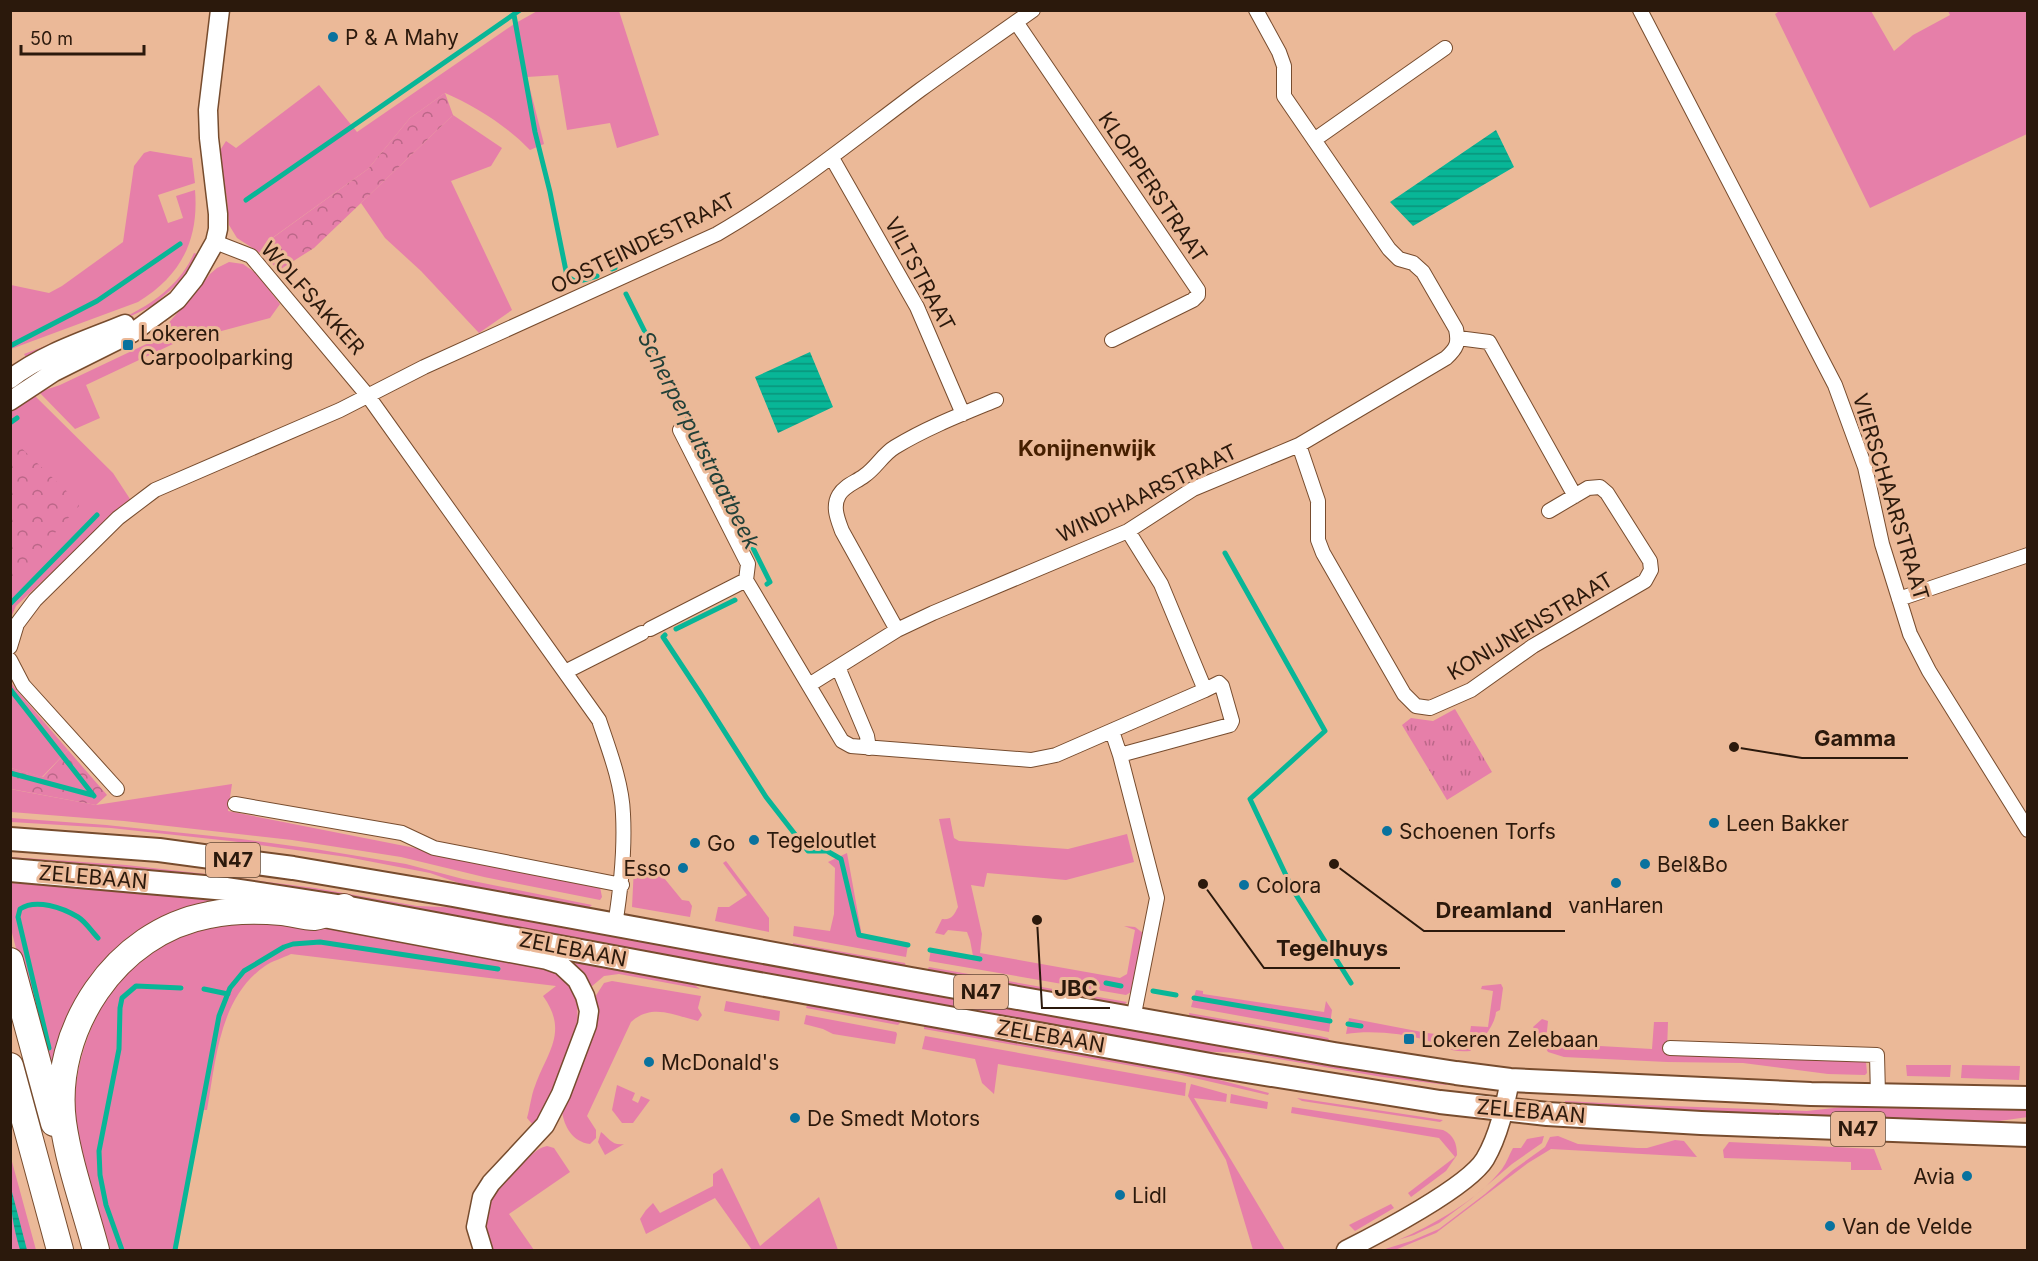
<svg xmlns="http://www.w3.org/2000/svg" width="2038" height="1261" font-family="Inter,sans-serif">
<style>
.green{fill:#e67fa9}
.forest{fill:url(#forest-crowns)}
.park{fill:url(#park-tufts)}
.water{fill:url(#water-rules)}
.lines{fill:none;stroke-linecap:round;stroke-linejoin:round}
.stream{stroke:#08b697;stroke-width:5}
.minor-casing{stroke:#774c2e;stroke-width:16}
.tertiary-casing{stroke:#774c2e;stroke-width:21}
.primary-casing{stroke:#774c2e;stroke-width:26}
.motorway-casing{stroke:#774c2e;stroke-width:28}
.minor{stroke:#fff;stroke-width:14}
.tertiary{stroke:#fff;stroke-width:18}
.primary{stroke:#fff;stroke-width:22}
.motorway{stroke:#fff;stroke-width:26}
.poi-dot{fill:#09729e;stroke:#ebb998;stroke-width:2}
.labels{text-anchor:middle;dominant-baseline:central;stroke-width:6;stroke-linejoin:round;paint-order:stroke}
.shield{fill:#ebb998;stroke:#654936;stroke-width:1.5}
.shield-label{font-size:20px;font-weight:bold;fill:#2b190c}
.poi-label{font-size:21px;fill:#2b190c;stroke:#ebb998;text-anchor:start}
.street-label{font-size:21px;fill:#2b190c;stroke:#ebb998}
.water-label{font-size:22px;font-style:italic;fill:#224038;stroke:#ebb998}
.neighbourhood-label{font-size:22px;font-weight:bold;fill:#461f00;stroke:#ebb998}
.leader{fill:none;stroke:#2b190c;stroke-width:2}
.callout-dot{fill:#2b190c;stroke:#ebb998;stroke-width:2}
.callout-label{font-size:22px;text-anchor:middle;font-weight:bold;fill:#2b190c;stroke:#ebb998;stroke-width:6;stroke-linejoin:round;paint-order:stroke}
</style>
<defs>
<pattern id="forest-crowns" width="20" height="18" patternUnits="userSpaceOnUse" patternTransform="scale(1.5)"><rect width="20" height="18" fill="#e67fa9"/><path d="M2 6a3 3 0 1 1 6 0M12 15a3 3 0 1 1 6 0" fill="none" stroke="#bb6788"/></pattern>
<pattern id="park-tufts" width="24" height="20" patternUnits="userSpaceOnUse" patternTransform="scale(1.5)"><rect width="24" height="20" fill="#e67fa9"/><path d="M3 7l-1-3M5 7V3M7 7l1-3M15 17l-1-3M17 17v-4M19 17l1-3" fill="none" stroke="#bb6788"/></pattern>
<pattern id="water-rules" width="6" height="5" patternUnits="userSpaceOnUse" patternTransform="scale(1.5)"><rect width="6" height="5" fill="#08b697"/><path d="M0 2.5h6" fill="none" stroke="#09937a"/></pattern>
</defs>
<rect width="100%" height="100%" fill="#ebb998"/>
<path class="green" d="M539 10 619 11 659 135 617 148 610 123 567 130 558 75 527 77 544 144 530 150C507 126 475 106 445 93L410 118 368 169 268 241 284 267 279 271 265 256 237 238 229 225 227 199 219 152 226 141 236 148 319 85 357 132 514 24Z
M1781 10 1871 11 1894 51 1913 35 1950 15 1948 11H2027V134L1870 208 1775 14Z
M453 115 502 148 491 166 451 181 512 310 479 333 421 271 385 238 361 203Z
M150 151 192 158 195 183 158 195 168 223 183 218 176 196 195 190C199 239 182 275 138 302L11 349V285L49 293 62 286 123 242 134 166 144 153Z
M194 253 197 254 195 258 180 282 152 306 131 316 55 345 27 359 24 354 131 314C158 300 182 281 194 253Z
M229 262 243 264 257 274 280 304 270 318 173 344 86 385 100 418 75 429 39 392 60 385 157 339 155 334 164 328 197 291 210 274 217 268Z
M35 396 113 473 130 499 16 606 11 617V409L21 400 24 404Z
M10 681 14 687 68 750 42 777 11 768Z
M232 784 228 811 420 849 600 887 602 897 600 900 484 877 401 857 292 840 124 821 11 812 10 789 96 805Z
M11 818 106 825 241 839 315 849 406 864 463 879 592 905 587 909 473 888 430 873 347 857 230 841 111 828 11 822Z
M950 818 954 838 959 841 1068 849 1127 834 1134 862 1066 880 987 873 984 887 971 885 982 934 980 953 1120 978 1127 974 1135 930 1124 926 1135 927 1143 933 1131 992 1126 995 929 961 931 949 973 956 970 940 967 932 948 930 944 935 935 933 942 919C952 920 954 915 958 907L939 819Z
M847 853 862 936 908 945 906 957 793 936 794 926 830 931 834 914 835 868 828 862Z
M10 857 126 865 206 874 315 888 417 906 467 908 777 966 1445 1082 1447 1085 1382 1077 1244 1053 1188 1051 11 861Z
M726 861 769 918V932L715 921 718 907H729L747 895 723 863Z
M651 862 682 900 689 901 692 906 690 917 632 907 634 867Z
M10 883 96 888 232 902 135 937 53 1091 11 929Z
M242 922 307 923 549 968C593 996 577 1030 561 1070 553 1090 547 1108 533 1125L527 1118C530 1108 531 1096 535 1086 547 1052 569 1032 543 996L556 986 291 954C283 958 272 961 265 966 219 998 216 1060 207 1110H201L175 1250H108C101 1224 94 1198 87 1171 82 1152 76 1133 75 1113 72 1058 101 985 149 954 178 935 209 927 242 922Z
M793 943 905 963 906 967 905 968 793 948Z
M571 960 689 981 700 989 619 974 604 976 591 987 586 976Z
M929 967 1127 1002 1122 1007 928 972 927 970Z
M612 981 701 996 698 1008 702 1015 698 1021C673 1015 652 1003 631 1022L587 1116 596 1130V1138L590 1144C573 1142 564 1127 562 1111L596 1002 595 997 604 983Z
M1501 984 1503 988 1500 1010 1496 1012C1495 1026 1480 1043 1470 1051 1449 1053 1443 1045 1425 1040 1403 1033 1369 1030 1346 1034L1349 1018 1427 1033 1469 1038 1471 1026 1488 1027 1493 991 1481 989 1482 986Z
M1196 990 1203 991V994L1324 1012 1326 1001 1332 1010 1329 1032 1191 1007Z
M726 1001 780 1011 779 1021 724 1011Z
M808 1003 898 1020 900 1023 898 1025 806 1008Z
M1189 1013 1320 1036 1328 1038 1330 1041 1329 1043 1190 1019Z
M806 1015 896 1032 897 1034 895 1044 833 1034 823 1029 804 1024Z
M1542 1019 1548 1021 1546 1041 1548 1043 1652 1049 1654 1022H1668L1667 1050 1721 1057 1866 1062 1867 1073 1865 1075 1828 1074 1743 1063 1667 1062 1564 1057 1548 1052 1533 1027Z
M924 1025 1189 1072 1269 1093 1268 1095 1177 1074 924 1029Z
M925 1036 1186 1083 1185 1096 998 1064 994 1094 982 1083 975 1059 922 1049Z
M1906 1065H1951L1950 1077 1907 1076Z
M1962 1065 2020 1066 2019 1080 1961 1078Z
M1191 1084 1227 1094 1226 1102 1194 1098 1285 1250H1253L1226 1160 1188 1096Z
M617 1085 635 1093 632 1100 638 1103 641 1096 650 1100 633 1123H622L612 1110Z
M1231 1094 1268 1102 1267 1109 1230 1103Z
M1297 1098 1443 1120 1440 1122 1302 1101Z
M1565 1101 1642 1105 1807 1111 1869 1104 2027 1109 2028 1117 1992 1122 1668 1112 1564 1106Z
M1292 1107 1443 1130C1454 1135 1457 1144 1457 1155L1446 1171 1411 1197 1408 1193 1455 1157 1439 1138 1291 1113Z
M601 1132C609 1138 612 1146 624 1144L605 1155 598 1142Z
M1544 1136 1542 1143 1512 1164 1471 1199 1439 1223 1414 1235 1398 1240C1432 1226 1479 1199 1502 1169 1507 1162 1509 1155 1513 1148H1521L1527 1139Z
M1558 1136 1578 1144 1637 1148H1647L1675 1140 1684 1141 1697 1157 1551 1149 1528 1163 1436 1233 1395 1250H1382L1411 1241 1439 1229 1485 1194 1513 1170 1545 1147 1550 1137Z
M1729 1142 1874 1149 1882 1170H1851V1162L1724 1158 1723 1150Z
M547 1146 554 1148 570 1172 509 1214 534 1250H491C478 1209 492 1193 521 1165 530 1157 535 1149 547 1146Z
M11 1158 36 1250H11Z
M722 1168 760 1246 819 1197 838 1250H752L715 1198 646 1234 640 1219 646 1210 653 1203 660 1213 713 1186V1174Z
M1391 1204 1394 1208 1355 1231 1349 1225Z"/>
<path class="forest" d="M445 93 453 115 314 248 284 267 267 242 368 169 410 118Z
M15 442 78 502 79 506 11 582 10 447Z
M68 750 107 795 96 805 11 789V768L43 777Z"/>
<path class="park" d="M1455 709 1492 772 1447 800 1402 725 1411 718 1433 721Z"/>
<path class="water" d="M1496 130 1514 167 1413 226 1390 202Z
M810 352 833 407 778 433 755 377Z
M11 1188 27 1250H20C14 1229 10 1211 11 1188Z"/>
<g class="lines">
<path class="stream" d="M514 15 535 132 550 192 567 276 576 282 597 276
M246 200 520 10
M612 269 615 268
M626 294 770 582 767 584
M10 344 12 345 97 301 180 244
M10 423 17 418
M1225 553 1325 731 1250 799 1293 890 1351 983
M10 604 97 515
M676 629 735 600
M665 635 663 637 700 693 766 797 808 851H827L841 859 859 935 908 945
M10 689 94 796
M10 773 92 795
M930 950 980 959
M1106 983 1121 986
M204 989 228 994
M1153 991 1176 995
M1194 998 1330 1021
M1348 1024 1361 1026
M49 1048 18 917 20 909C36 898 63 908 78 917 86 922 92 932 98 938
M122 1250 106 1205 100 1175 99 1151 119 1049 120 1008 122 998 136 986 181 988
M175 1250 219 1016 230 988 244 971 284 947 293 944 320 942 498 969"/>
<g class="minor-casing">
<path id="minor" d="M1640 10 1835 385 1865 467 1882 544 1910 634 1929 671 2028 830
M1016 22 1198 290V295L1193 300 1112 340
M1314 140 1445 48
M832 158 917 307 963 414
M215 242 251 256 368 396 599 720C609 750 622 783 623 814 625 852 621 888 615 925
M1458 338 1489 342 1575 496
M680 430 748 564 746 580 842 741 851 746 1031 760 1056 755 1205 690 1161 584 1128 531
M1299 445 1318 501V540L1323 553 1404 694 1416 706 1430 708 1471 690 1533 646 1645 581 1651 570 1650 561 1607 493 1600 487 1588 488 1549 511
M1899 599 2028 555
M650 629 746 580
M897 630 842 531C838 520 832 507 839 495 844 486 856 482 864 476 876 468 883 454 895 447 926 428 962 414 996 400
M10 647 17 624 35 600 118 518 155 490 340 410 424 367 717 234C789 192 853 140 920 90 957 63 995 37 1033 10
M10 660 23 685 117 789
M838 667 867 736 869 748
M565 672 642 633
M809 685 897 630 933 613 1128 531 1193 489 1299 445 1446 358C1457 348 1459 343 1456 329L1423 272 1413 263 1399 259 1389 249 1284 96V66L1279 52 1256 10
M1112 731 1120 755 1157 898 1133 1019
M1120 755 1230 725 1232 721 1222 686 1219 683 1205 690
M235 804 402 833 434 848 622 885
M1670 1048 1877 1055 1878 1095"/>
</g>
<g class="tertiary-casing">
<path id="tertiary" d="M10 379C44 353 86 340 125 324
M10 401 54 372 132 333 177 300 194 279 215 242 218 229V214L209 138 208 110 220 10
M318 917 547 960 561 965 577 980 585 996 589 1011 587 1025 561 1094 545 1125 491 1183 482 1197 476 1227 483 1250
M1346 1250C1378 1234 1468 1187 1485 1159 1499 1135 1505 1106 1510 1080"/>
</g>
<g class="primary-casing">
<path id="primary" d="M10 839 159 850 293 868 453 895 911 979 1334 1054 1456 1073 1510 1080 1811 1094 2028 1098
M10 870 227 889 344 907 715 976 1216 1066 1440 1102 1547 1114 1701 1123 2028 1135"/>
</g>
<g class="motorway-casing">
<path id="motorway" d="M10 961 54 1123
M10 1066 60 1250
M96 1250C85 1208 69 1165 63 1122 51 1030 116 932 209 915 232 910 259 910 282 912 292 913 304 917 314 917 323 916 335 910 344 907"/>
</g>
<use href="#minor" class="minor"/>
<use href="#tertiary" class="tertiary"/>
<use href="#primary" class="primary"/>
<use href="#motorway" class="motorway"/>
</g>
<g class="poi-dot">
<circle cx="333" cy="37" r="6"/>
<rect x="122" y="339" width="12" height="12" rx="3"/>
<circle cx="1714" cy="823" r="6"/>
<circle cx="1387" cy="831" r="6"/>
<circle cx="754" cy="840" r="6"/>
<circle cx="695" cy="843" r="6"/>
<circle cx="1645" cy="864" r="6"/>
<circle cx="683" cy="868" r="6"/>
<circle cx="1616" cy="883" r="6"/>
<circle cx="1244" cy="885" r="6"/>
<rect x="1403" y="1033" width="12" height="12" rx="3"/>
<circle cx="649" cy="1062" r="6"/>
<circle cx="795" cy="1118" r="6"/>
<circle cx="1967" cy="1176" r="6"/>
<circle cx="1120" cy="1195" r="6"/>
<circle cx="1830" cy="1226" r="6"/>
</g>
<g class="labels">
<g class="shield">
<rect x="206" y="843" width="54" height="34" rx="4.5"/>
<rect x="954" y="975" width="54" height="34" rx="4.5"/>
<rect x="1831" y="1112" width="54" height="34" rx="4.5"/>
</g>
<g class="shield-label">
<text x="233" y="860">N47</text>
<text x="981" y="992">N47</text>
<text x="1858" y="1129">N47</text>
</g>
<g class="poi-label">
<text x="345" y="37">P &amp; A Mahy</text>
<text x="140" y="333">Lokeren<tspan x="140" dy="24">Carpoolparking</tspan></text>
<text x="1726" y="823">Leen Bakker</text>
<text x="1399" y="831">Schoenen Torfs</text>
<text x="766" y="840">Tegeloutlet</text>
<text x="707" y="843">Go</text>
<text x="1657" y="864">Bel&amp;Bo</text>
<text x="671" y="868" text-anchor="end">Esso</text>
<text x="1256" y="885">Colora</text>
<text x="1616" y="905" text-anchor="middle">vanHaren</text>
<text x="1421" y="1039">Lokeren Zelebaan</text>
<text x="661" y="1062">McDonald's</text>
<text x="807" y="1118">De Smedt Motors</text>
<text x="1955" y="1176" text-anchor="end">Avia</text>
<text x="1132" y="1195">Lidl</text>
<text x="1842" y="1226">Van de Velde</text>
</g>
<g class="street-label">
<text transform="translate(1153 187) rotate(56)">KLOPPERSTRAAT</text>
<text transform="translate(643 243) rotate(-26)">OOSTEINDESTRAAT</text>
<text transform="translate(920 274) rotate(62)">VILTSTRAAT</text>
<text transform="translate(313 298) rotate(48)">WOLFSAKKER</text>
<text transform="translate(1147 493) rotate(-26)">WINDHAARSTRAAT</text>
<text transform="translate(1891 497) rotate(73)">VIERSCHAARSTRAAT</text>
<text transform="translate(1530 626) rotate(-31)">KONIJNENSTRAAT</text>
<text transform="translate(93 877) rotate(5)">ZELEBAAN</text>
<text transform="translate(573 949) rotate(11)">ZELEBAAN</text>
<text transform="translate(1051 1036) rotate(10)">ZELEBAAN</text>
<text transform="translate(1531 1111) rotate(5)">ZELEBAAN</text>
</g>
<g class="water-label">
<text transform="translate(699 440) rotate(63)">Scherperputstraatbeek</text>
</g>
<g class="neighbourhood-label">
<text x="1087" y="448">Konijnenwijk</text>
</g>
</g>
<path class="leader" d="M1734 747L1802 758H1908M1334 864L1424 931H1565M1203 884L1264 968H1400M1037 920L1042 1008H1110"/>
<g class="callout-dot">
<circle cx="1734" cy="747" r="6"/>
<circle cx="1334" cy="864" r="6"/>
<circle cx="1203" cy="884" r="6"/>
<circle cx="1037" cy="920" r="6"/>
</g>
<g class="callout-label">
<text x="1855" y="746">Gamma</text>
<text x="1494" y="918">Dreamland</text>
<text x="1332" y="956">Tegelhuys</text>
<text x="1076" y="996">JBC</text>
</g>
<rect width="2038" height="1261" fill="none" stroke="#2b190c" stroke-width="24"/>
<path d="M21 45v9h123v-9" fill="none" stroke="#2b190c" stroke-width="3"/>
<text x="30" y="45" font-size="18" fill="#2b190c" stroke="#ebb998" stroke-width="4.5" paint-order="stroke">50 m</text>
</svg>
